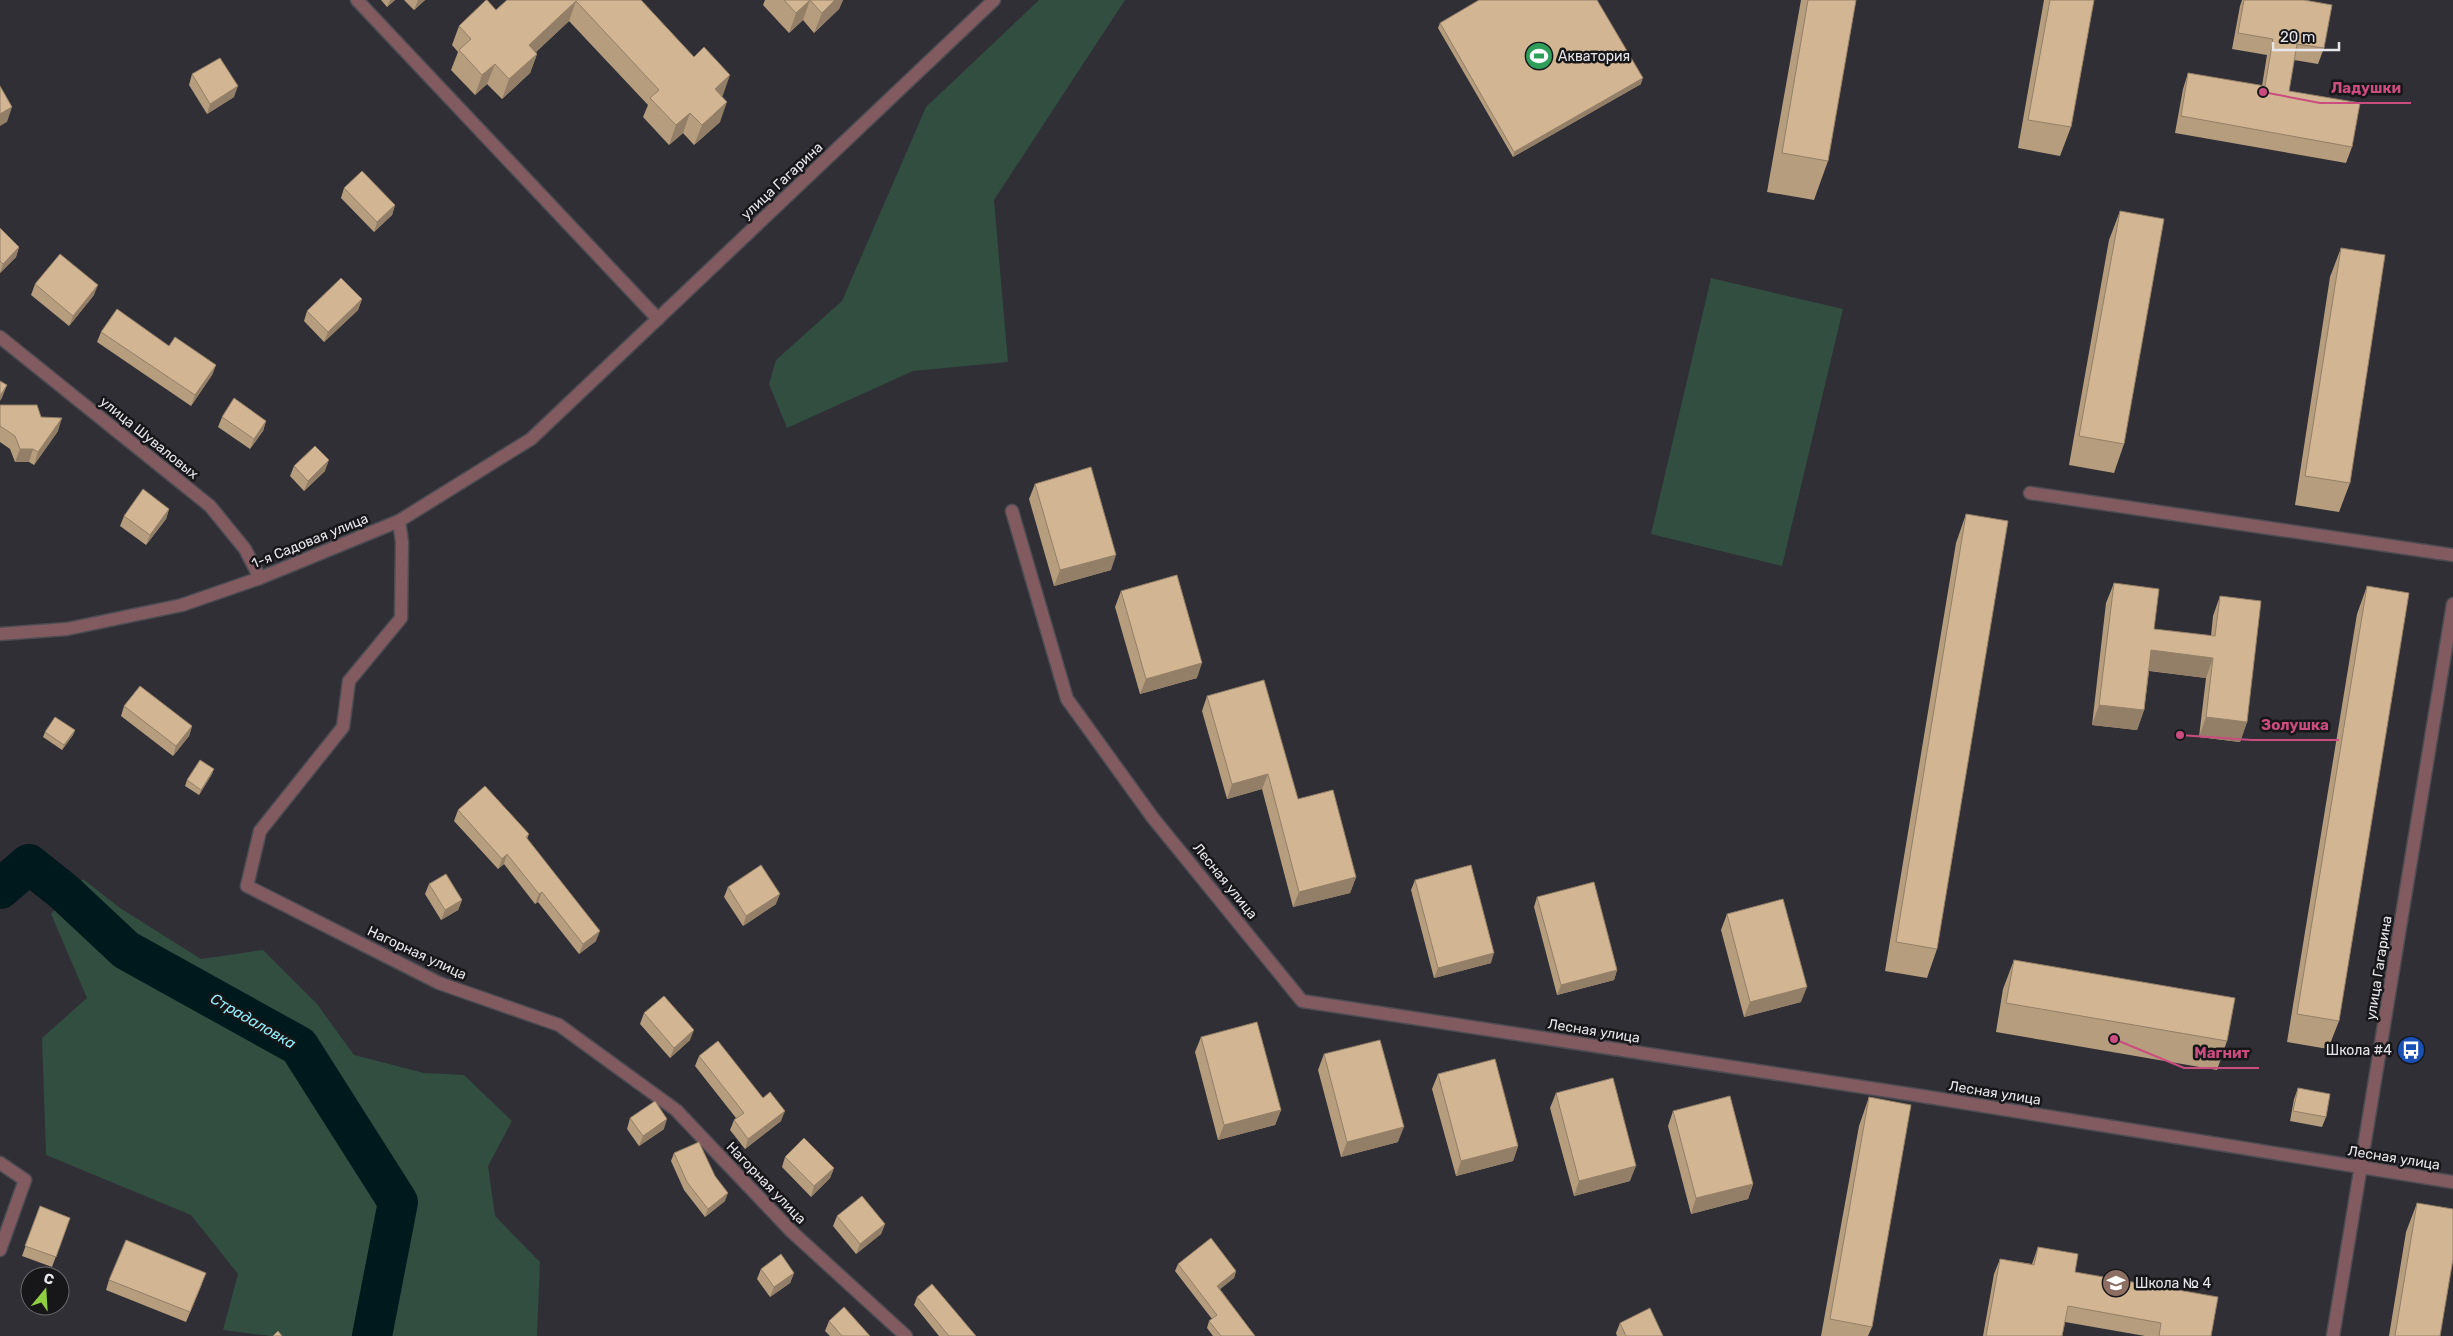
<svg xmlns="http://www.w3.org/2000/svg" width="2453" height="1336" font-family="Rubik,sans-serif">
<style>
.green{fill:#314e41}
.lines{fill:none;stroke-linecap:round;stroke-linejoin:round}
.river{stroke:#00191c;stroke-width:40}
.minor-casing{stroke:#4c4c52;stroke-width:15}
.tertiary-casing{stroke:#4c4c52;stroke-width:15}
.minor{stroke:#825b61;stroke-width:12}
.tertiary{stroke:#825b61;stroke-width:12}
.wall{fill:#b59d7e}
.shaded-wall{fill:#937f67}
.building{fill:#d2b693;stroke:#937f67}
.labels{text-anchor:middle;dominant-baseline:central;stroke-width:5;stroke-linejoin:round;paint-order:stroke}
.poi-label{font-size:14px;fill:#e7e7eb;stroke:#17171a;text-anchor:start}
.street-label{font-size:14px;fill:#e7e7eb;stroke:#17171a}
.water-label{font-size:15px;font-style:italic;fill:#95eef9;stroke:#17171a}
.leader{fill:none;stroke:#cb4c7f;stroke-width:2}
.callout-dot{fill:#cb4c7f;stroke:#17171a;stroke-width:2}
.callout-label{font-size:15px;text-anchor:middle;font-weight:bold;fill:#cb4c7f;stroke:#17171a;stroke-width:5;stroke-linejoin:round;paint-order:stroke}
</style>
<rect width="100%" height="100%" fill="#2f2f35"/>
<path class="green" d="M1039 0H1125L994 200 1008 362 913 371 787 428 769 384 776 360 842 301 926 107Z
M1711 278 1843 309 1782 566 1651 534Z
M83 879 120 908 201 959 263 950 317 1004 354 1055 424 1073 464 1075 512 1121 488 1166 495 1216 540 1262 537 1336H271L223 1330 238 1274 191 1215 46 1155 42 1038 87 998 51 914Z"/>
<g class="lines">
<path class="river" d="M0 889 29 864 64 892 126 950 299 1046 398 1202 372 1336"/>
<g class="minor-casing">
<path id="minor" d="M357 0 658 319
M0 337 210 506 245 549 260 578
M2030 493 2453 555
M1012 511 1067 699 1153 818 1302 1001 1928 1097 2453 1182
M399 521 402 542 401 618 349 681 343 727 260 831 247 886 439 983 559 1025 676 1110 791 1231 906 1336
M0 1163 25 1180 0 1250
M2333 1336 2453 604"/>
</g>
<g class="tertiary-casing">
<path id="tertiary" d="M0 634 67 629 182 605 260 578 399 521 531 439 994 0"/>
</g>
<use href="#minor" class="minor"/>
<use href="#tertiary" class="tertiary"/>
</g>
<path class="wall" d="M381 0H395L387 7Z
M404 0H425L414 10Z
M507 0H641L723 95 722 96 720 122 694 145 683 133 669 145 643 117 648 105 569 21 536 52 537 54 530 73 502 99 487 84 475 95 451 70 458 52 452 45 459 26 496 10Z
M765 0H843L839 9 814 33 803 20 789 33 763 5Z
M1801 0H1856L1828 161 1814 200 1767 192Z
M2044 0H2094L2071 127 2060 156 2018 148Z
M2242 0H2304L2324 48 2318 64 2294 60 2289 91 2352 147 2346 163 2175 133 2183 89 2188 73 2262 86 2267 55 2232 49 2240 6Z
M1440 23 1641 84 1513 157 1438 28Z
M192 74 234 97 207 114 189 85Z
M344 188 395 205 392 215 374 232 341 198Z
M2120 211 2124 444 2114 473 2069 465 2109 240Z
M0 228 19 247 16 257 0 273Z
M2341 248 2350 483 2339 512 2295 505 2330 277Z
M35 284 94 295 69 326 31 295Z
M362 299 358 310 324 342 304 321 307 311Z
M101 332 216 365 212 375 191 406 97 342Z
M0 405 41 417 58 431 34 465 29 462H15L10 449 0 442Z
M222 417 266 421 263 431 250 449 218 427Z
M294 466 325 471 304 491 290 476Z
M1035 484 1111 570 1054 586 1029 499Z
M169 509 166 519 146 545 120 526 124 516Z
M1966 514 1937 949 1927 978 1885 971 1956 543Z
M2114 583 2154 629 2211 636 2213 616 2220 596 2247 722 2240 742 2199 737 2206 678 2149 671 2144 710 2137 730 2092 725 2106 603Z
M2367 586 2339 1021 2328 1049 2287 1042 2357 614Z
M1121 591 1197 678 1140 694 1115 607Z
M1207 696 1356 877 1350 893 1293 907 1262 789 1227 799 1202 711Z
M124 706 192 726 189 736 173 756 121 716Z
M75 730 73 735 62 750 43 737 45 732Z
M212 774 199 795 185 786 187 780Z
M458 810 529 834 527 839 596 941 579 954 538 902 535 904 504 864 498 869 454 821Z
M1415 880 1491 963 1434 978 1411 890Z
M429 884 462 900 458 910 441 920 425 894Z
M728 887 776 904 743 926 724 897Z
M1537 897 1617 970 1614 980 1557 995 1534 907Z
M1727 914 1801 1002 1744 1017 1721 930Z
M2014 960 2227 1041 2217 1070 1996 1032 2003 989Z
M644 1013 690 1040 670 1058 640 1024Z
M1201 1037 1281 1110 1275 1125 1218 1140 1195 1052Z
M1324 1054 1398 1142 1341 1157 1318 1070Z
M699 1056 763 1098 781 1121 745 1149 730 1130 734 1120 736 1118 695 1066Z
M1438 1074 1518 1146 1513 1161 1456 1176 1432 1089Z
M2298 1088 2326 1117 2322 1127 2290 1121 2294 1099Z
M1556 1093 1630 1181 1574 1196 1550 1108Z
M1869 1097 1872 1327 1868 1336H1821L1859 1126Z
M1673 1111 1753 1184 1748 1199 1691 1214 1668 1126Z
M630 1118 664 1129 639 1146 627 1129Z
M674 1153 725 1201 705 1217 684 1190 671 1161Z
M785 1157 834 1168 830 1178 811 1197 782 1167Z
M2417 1203 2440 1336H2389L2406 1232Z
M40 1206 70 1218 52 1267 22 1256Z
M837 1216 885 1224 881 1234 856 1254 833 1226Z
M2038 1247 2075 1272 2211 1336H2145L2065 1322 2062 1336H1983L1994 1274 2000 1259 2032 1264Z
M1178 1264 1236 1271 1234 1278 1220 1289 1255 1336H1213L1207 1328 1209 1321 1212 1319 1175 1271Z
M761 1269 794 1273 790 1283 770 1297 757 1279Z
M109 1280 202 1284 186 1322 106 1290Z
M917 1297 976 1336H939L914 1305Z
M829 1321 870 1336H830L825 1331Z
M1620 1323 1663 1336H1617L1616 1333Z"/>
<path class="shaded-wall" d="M390 0H395L387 7Z
M418 0H425L414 10Z
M810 0 803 20 789 33 796 13Z
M835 0H843L839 9 814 33 822 13Z
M576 1 569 21 522 65 529 45Z
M537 54 530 73 502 99 509 79Z
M495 64 487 84 475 95 482 75Z
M730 75 723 95 708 109 715 89Z
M1643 78 1641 84 1513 157 1514 152Z
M238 86 234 97 207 114 210 104Z
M727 102 720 122 694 145 702 125Z
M12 107 7 122 0 126V114Z
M690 113 683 133 669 145 676 125Z
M395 205 392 215 374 232 377 222Z
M19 247 16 257 0 273 3 264Z
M98 285 94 295 69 326 73 316Z
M362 299 358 310 324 342 328 332Z
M216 365 212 375 191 406 195 395Z
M7 385 2 398 0 401V396Z
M62 418 58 431 34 465 38 452Z
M266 421 263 431 250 449 254 439Z
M20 449H33L29 462H15Z
M329 460 325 471 304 491 308 481Z
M169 509 166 519 146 545 150 535Z
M1116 555 1111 570 1054 586 1060 570Z
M2151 650 2213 658 2206 678 2144 670Z
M1202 663 1197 678 1140 694 1146 679Z
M2099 705 2144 710 2137 730 2092 725Z
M2206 717 2247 722 2240 742 2199 737Z
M192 726 189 736 173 756 176 746Z
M75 730 73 735 62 750 64 745Z
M214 769 212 774 199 795 201 790Z
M1268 774 1262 789 1227 799 1232 784Z
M507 854 504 864 498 869 502 859Z
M1356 877 1350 893 1293 907 1299 892Z
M542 892 538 902 535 904 539 894Z
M780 894 776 904 743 926 746 916Z
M462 900 458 910 441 920 445 910Z
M600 931 596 941 579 954 583 944Z
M1494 953 1491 963 1434 978 1438 968Z
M1617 970 1614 980 1557 995 1561 985Z
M1807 987 1801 1002 1744 1017 1750 1002Z
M694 1030 690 1040 670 1058 674 1048Z
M1281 1110 1275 1125 1218 1140 1224 1125Z
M785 1111 781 1121 745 1149 748 1139Z
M667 1119 664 1129 639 1146 643 1136Z
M1404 1127 1398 1142 1341 1157 1347 1142Z
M1518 1146 1513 1161 1456 1176 1461 1161Z
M1636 1166 1630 1181 1574 1196 1579 1181Z
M834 1168 830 1178 811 1197 814 1186Z
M1753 1184 1748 1199 1691 1214 1696 1198Z
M728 1193 725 1201 705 1217 708 1209Z
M885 1224 881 1234 856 1254 860 1244Z
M1236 1271 1234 1278 1215 1293 1217 1286Z
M794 1273 790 1283 770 1297 774 1287Z"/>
<path class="building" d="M486 0H487L496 10 507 0H641L694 57 704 47 730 75 715 89 727 102 702 125 690 113 676 125 650 98 659 90 576 1 529 45 537 54 509 79 495 64 482 75 459 50 471 39 459 26Z
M784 0H835L822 13 810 0 796 13Z
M1479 0H1597L1643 78 1514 152 1440 23Z
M1808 0H1856L1828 161 1782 153Z
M2050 0H2094L2071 127 2028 120Z
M2244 0H2304L2332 5 2324 48 2297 44 2289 91 2360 103 2352 147 2181 116 2188 73 2265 86 2273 39 2238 33Z
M220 58 238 86 210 104 192 74Z
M0 86 12 107 0 114Z
M362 171 395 205 377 222 344 188Z
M2120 211 2164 219 2124 444 2079 436Z
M0 228 19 247 3 264 0 261Z
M2341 248 2385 255 2350 483 2305 476Z
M60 254 98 285 73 316 35 284Z
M341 278 362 299 328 332 307 311Z
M117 309 169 346 175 337 216 365 195 395 101 332Z
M0 381 7 385 0 396Z
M234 398 266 421 254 439 222 417Z
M0 405H37L41 417 62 418 38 452 33 449H20L15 436 0 426Z
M315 446 329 460 308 481 294 466Z
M1091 467 1116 555 1060 570 1035 484Z
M143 489 169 509 150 535 124 516Z
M1966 514 2008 521 1937 949 1896 942Z
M1177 575 1202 663 1146 679 1121 591Z
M2114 583 2159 589 2154 629 2215 636 2220 596 2261 601 2247 722 2206 717 2213 658 2151 650 2144 710 2099 705Z
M2367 586 2409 593 2339 1021 2297 1014Z
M1264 680 1298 799 1333 790 1356 877 1299 892 1268 774 1232 784 1207 696Z
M140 686 192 726 176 746 124 706Z
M55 717 75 730 64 745 45 732Z
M200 760 214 769 201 790 187 780Z
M485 786 529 834 526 837 600 931 583 944 542 892 539 894 507 854 502 859 458 810Z
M761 865 780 894 746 916 728 887Z
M1471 865 1494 953 1438 968 1415 880Z
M446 874 462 900 445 910 429 884Z
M1594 882 1617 970 1561 985 1537 897Z
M1783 899 1807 987 1750 1002 1727 914Z
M2014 960 2235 998 2227 1041 2006 1003Z
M664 996 694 1030 674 1048 644 1013Z
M1257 1022 1281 1110 1224 1125 1201 1037Z
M1380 1040 1404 1127 1347 1142 1324 1054Z
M718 1041 763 1098 770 1092 785 1111 748 1139 734 1120 744 1113 699 1056Z
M1495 1059 1518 1146 1461 1161 1438 1074Z
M1613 1078 1636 1166 1579 1181 1556 1093Z
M2298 1088 2330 1094 2326 1117 2293 1111Z
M1730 1096 1753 1184 1696 1198 1673 1111Z
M1869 1097 1911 1105 1872 1327 1830 1319Z
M655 1101 667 1119 643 1136 630 1118Z
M804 1138 834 1168 814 1186 785 1157Z
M699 1142 715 1176 728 1193 708 1209 687 1182 674 1153Z
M862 1196 885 1224 860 1244 837 1216Z
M2417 1203 2453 1209V1259L2440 1336H2395Z
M40 1206 70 1218 56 1257 25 1246Z
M1211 1238 1236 1271 1217 1286 1255 1336H1221L1209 1321 1217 1315 1178 1264Z
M126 1240 206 1273 190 1312 109 1280Z
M2038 1247 2078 1254 2075 1272 2218 1297 2211 1336H2159L2161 1323 2068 1306 2062 1336H1986L2000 1259 2034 1265Z
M781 1254 794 1273 774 1287 761 1269Z
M932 1284 976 1336H949L917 1297Z
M844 1307 870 1336H842L829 1321Z
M1650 1308 1663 1336H1626L1620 1323Z
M278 1331 282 1336H273Z"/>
<defs>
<g id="stadium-disc" transform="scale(1.4375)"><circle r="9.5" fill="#2e9e5b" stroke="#17171a"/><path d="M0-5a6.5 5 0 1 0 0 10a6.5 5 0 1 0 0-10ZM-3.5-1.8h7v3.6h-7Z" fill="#fff"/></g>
<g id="bus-disc" transform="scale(1.4375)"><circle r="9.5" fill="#1a4fb4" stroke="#17171a"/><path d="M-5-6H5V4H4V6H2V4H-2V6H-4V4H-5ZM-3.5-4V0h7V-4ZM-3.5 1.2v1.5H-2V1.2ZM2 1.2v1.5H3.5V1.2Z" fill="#fff"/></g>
<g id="school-disc" transform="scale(1.4375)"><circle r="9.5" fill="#8d6e63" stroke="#17171a"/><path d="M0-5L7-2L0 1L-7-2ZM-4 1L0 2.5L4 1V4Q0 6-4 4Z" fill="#fff"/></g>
</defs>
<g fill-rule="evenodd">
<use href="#stadium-disc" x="1539" y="56"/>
<use href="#bus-disc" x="2411" y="1050"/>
<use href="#school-disc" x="2116" y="1283"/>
</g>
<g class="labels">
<g class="poi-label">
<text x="1558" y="56">Акватория</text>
<text x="2392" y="1050" text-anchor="end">Школа #4</text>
<text x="2135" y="1283">Школа № 4</text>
</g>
<g class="street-label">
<text transform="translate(782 181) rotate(-43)">улица Гагарина</text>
<text transform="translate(149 438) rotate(39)">улица Шуваловых</text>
<text transform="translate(310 541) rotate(-22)">1-я Садовая улица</text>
<text transform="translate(1225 881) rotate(51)">Лесная улица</text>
<text transform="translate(417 953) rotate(25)">Нагорная улица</text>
<text transform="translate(2379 968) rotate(-81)">улица Гагарина</text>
<text transform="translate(1594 1031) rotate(9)">Лесная улица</text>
<text transform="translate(1995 1093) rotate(9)">Лесная улица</text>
<text transform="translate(2394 1158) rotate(9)">Лесная улица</text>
<text transform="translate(766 1183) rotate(46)">Нагорная улица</text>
</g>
<g class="water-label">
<text transform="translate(253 1021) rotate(30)">Страдаловка</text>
</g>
</g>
<path class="leader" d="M2263 92L2320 103H2411M2180 735L2251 740H2339M2114 1039L2184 1068H2259"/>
<g class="callout-dot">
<circle cx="2263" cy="92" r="5"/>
<circle cx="2180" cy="735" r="5"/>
<circle cx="2114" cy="1039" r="5"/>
</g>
<g class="callout-label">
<text x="2366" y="93">Ладушки</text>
<text x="2295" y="730">Золушка</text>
<text x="2222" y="1058">Магнит</text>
</g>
<g transform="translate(45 1291) rotate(18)"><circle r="24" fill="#17171a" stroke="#6a6a6e"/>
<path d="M0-4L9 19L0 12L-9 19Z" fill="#8fcd41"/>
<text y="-8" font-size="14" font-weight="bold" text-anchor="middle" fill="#e7e7eb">С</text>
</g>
<path d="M2273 42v8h66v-8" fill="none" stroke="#e7e7eb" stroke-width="2.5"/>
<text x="2280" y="42" font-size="15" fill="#e7e7eb" stroke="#17171a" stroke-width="4" paint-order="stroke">20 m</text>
</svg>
